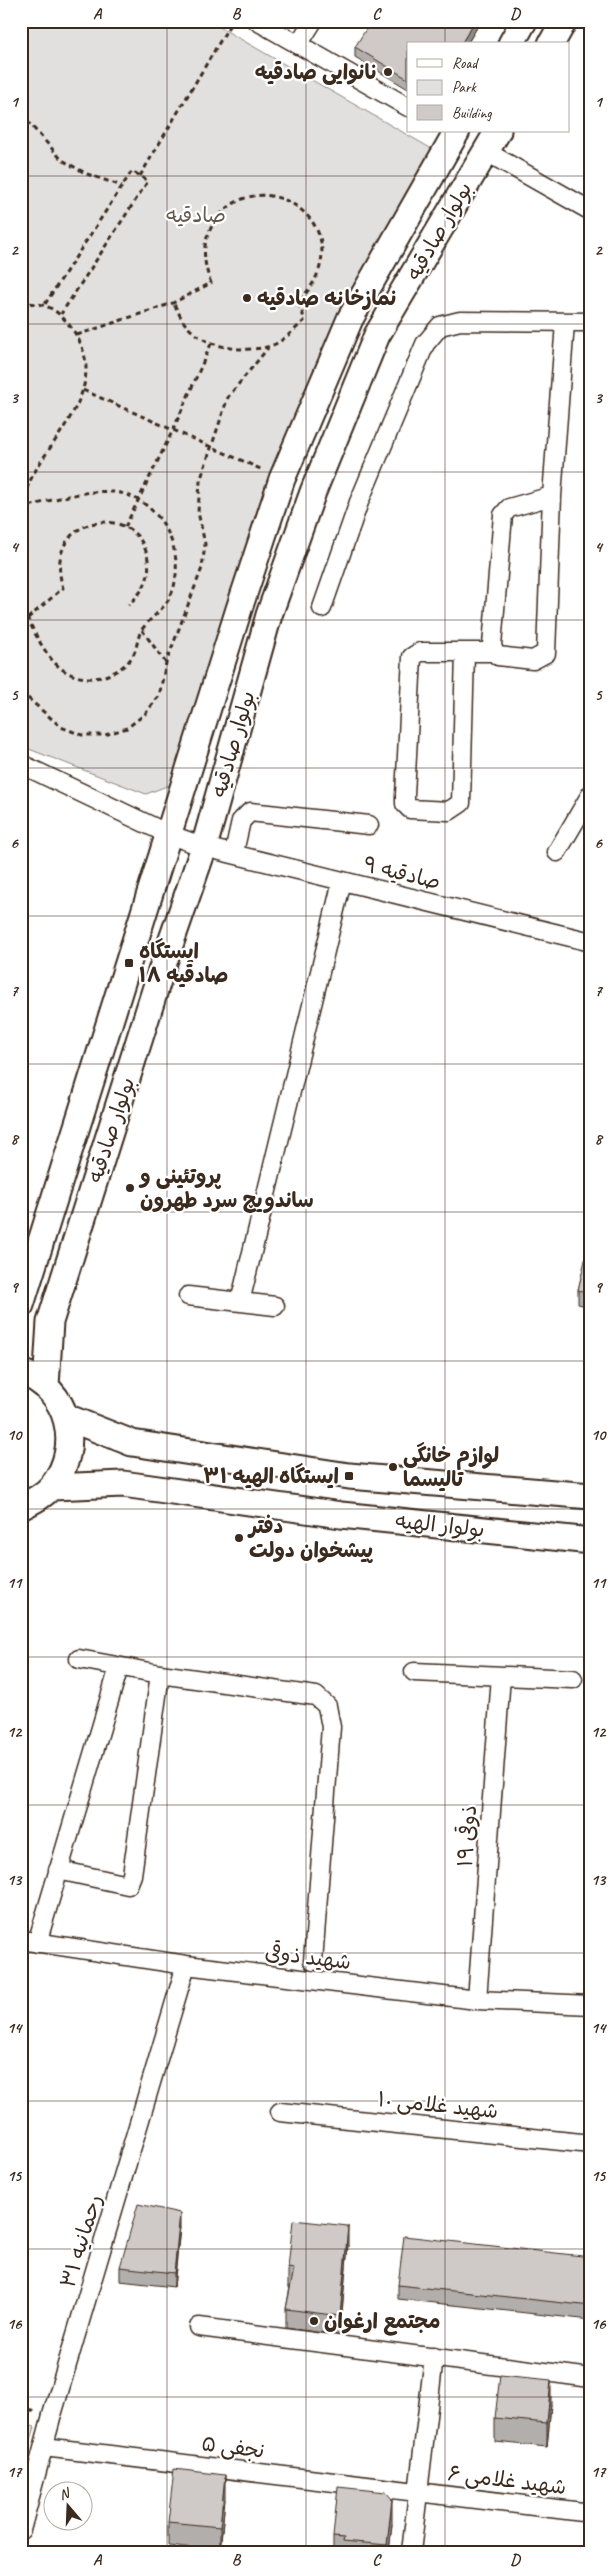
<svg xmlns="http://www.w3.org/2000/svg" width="612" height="2573" font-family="Caveat,'Playpen Sans Arabic',sans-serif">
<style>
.green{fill:#e2e0de;stroke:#8e857e}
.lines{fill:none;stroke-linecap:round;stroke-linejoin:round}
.minor-casing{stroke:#3b2a1e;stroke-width:21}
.secondary-casing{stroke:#3b2a1e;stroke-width:29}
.path{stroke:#3b2a1e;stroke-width:3;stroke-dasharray:5 4;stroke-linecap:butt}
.minor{stroke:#fff;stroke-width:18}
.secondary{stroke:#fff;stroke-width:25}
.wall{fill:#b2aeab;stroke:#3b2a1e}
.shaded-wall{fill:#918d8b;stroke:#3b2a1e}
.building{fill:#cfcac7;stroke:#3b2a1e}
.grid{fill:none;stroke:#3b2a1e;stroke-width:1;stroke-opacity:0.55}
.poi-dot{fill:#3b2a1e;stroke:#fff;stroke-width:2}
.labels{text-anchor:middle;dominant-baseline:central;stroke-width:4.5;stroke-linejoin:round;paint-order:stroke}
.poi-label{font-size:21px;font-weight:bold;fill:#3b2a1e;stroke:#fff;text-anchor:start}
.park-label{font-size:21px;fill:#65584e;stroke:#fff}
.street-label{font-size:21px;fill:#3b2a1e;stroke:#fff}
.neatline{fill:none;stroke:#3b2a1e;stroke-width:2}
.grid-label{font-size:16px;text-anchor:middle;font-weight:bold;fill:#3b2a1e}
</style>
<rect width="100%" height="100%" fill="#fff"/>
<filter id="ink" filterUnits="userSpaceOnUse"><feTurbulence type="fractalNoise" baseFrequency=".02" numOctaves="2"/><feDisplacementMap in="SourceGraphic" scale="10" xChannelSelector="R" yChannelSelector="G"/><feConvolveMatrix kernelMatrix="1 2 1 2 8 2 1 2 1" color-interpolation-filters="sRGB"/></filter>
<g filter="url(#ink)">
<path class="green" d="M21 21H209L432 149 327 340 273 472 175 783 146 794 21 746Z
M21 2423 35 2427 21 2471Z"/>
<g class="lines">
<g class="minor-casing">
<path id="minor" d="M257 21 408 107
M298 45 313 21
M485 151 591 211
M552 496 509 508 503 515 492 645 494 652 498 656 533 660 546 653 552 496 565 323
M322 608 359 502 425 344 440 326 460 321 591 322
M465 653 461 803 449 811 410 809 405 804V795L412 657 420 652H494
M21 764 168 834 204 847 591 942
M234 852 241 821 250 812 369 825
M557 852 591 794
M188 1296 275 1306
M240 1302 342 881
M79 1659 160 1674 316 1696 327 1706 331 1727 313 1961
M414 1672 573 1679
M58 1870 128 1885 132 1875 160 1674
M21 1940 186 1965 477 2000 591 2005
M37 1943 119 1667
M477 2000 501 1676
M280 2112 591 2144
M199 2327 591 2378
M44 2447 591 2513
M21 2530 52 2415 186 1965
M411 2552 434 2357"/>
</g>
<g class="secondary-casing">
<path id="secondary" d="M511 44 524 21
M551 44 564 21
M21 1305 239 609 282 479 350 319 457 131
M21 1372C69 1389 83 1446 53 1485 45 1495 33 1501 21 1507
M46 1386 50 1322 162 968 204 847 269 615 313 492 377 335 498 131
M66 1417 132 1443 349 1476 591 1496
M52 1487 123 1484 341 1515 591 1541"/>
</g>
<path class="path" d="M21 114 62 160 87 174 122 186
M140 176 232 21
M21 303C45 303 55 307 70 326 112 381 61 426 34 473 29 482 26 492 21 501
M45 304 132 171 148 181 61 314
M77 335 173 303 211 283C202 260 201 239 217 219 264 156 369 231 298 302L305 320C295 329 281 344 267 347 241 353 205 347 187 326 181 320 178 310 173 303
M83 390 263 470
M21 508C51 501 83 489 114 492 159 497 186 549 173 590 166 609 154 614 143 628 136 636 139 651 128 662 107 683 74 684 54 662 40 647 31 624 21 606
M125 527 173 430 211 344
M21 624 63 588C40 514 139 499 148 560 151 579 142 593 128 605
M142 630 166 663
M21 692 61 727 82 735H105L127 728 145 714 159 696 166 663 202 568 205 544 198 512 200 481 228 397 268 348
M21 2407 35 2411"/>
<use href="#minor" class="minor"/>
<use href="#secondary" class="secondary"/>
</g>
<path class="wall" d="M481 21 467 44H408V89L355 57V47Z
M591 1239V1307L578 1304V1290Z
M180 2227 174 2287 120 2281V2267Z
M348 2245 340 2335 286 2328V2309L290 2287H288V2268Z
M591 2257V2320L398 2299V2285Z
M551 2404 547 2447 495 2442V2418Z
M225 2499 220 2552 168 2546V2522Z
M392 2524 389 2552H333V2537Z"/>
<path class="shaded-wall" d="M475 21H481L467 44H461Z
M180 2213V2227L174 2287V2273Z
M348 2226V2245L340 2335V2316Z
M551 2380V2404L547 2447V2423Z
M225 2475V2499L220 2552V2527Z
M392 2499V2524L389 2552H387V2545Z"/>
<path class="building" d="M371 21H475L461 44H408V79L355 47Z
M590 1239H591V1293L578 1290Z
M138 2204 180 2213 174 2273 120 2267Z
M293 2220 348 2226 340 2316 286 2309 294 2269 288 2268Z
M404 2236 591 2257V2306L398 2285Z
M500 2375 551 2380 547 2423 495 2418Z
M174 2469 225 2475 220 2527 168 2522Z
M338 2487 386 2492 392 2499 387 2545 343 2541 344 2538 333 2537Z"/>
</g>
<path class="grid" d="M167 21V2552M306 21V2552M445 21V44M445 131V2552M21 176H591M21 324H591M21 472H591M21 620H591M21 768H591M21 916H591M21 1064H591M21 1212H591M21 1361H591M21 1509H591M21 1657H591M21 1805H591M21 1953H591M21 2101H591M21 2249H591M21 2397H591"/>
<g class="poi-dot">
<circle cx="388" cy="72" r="5"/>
<circle cx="247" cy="298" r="5"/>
<rect x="124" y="958" width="10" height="10" rx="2.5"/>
<circle cx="130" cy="1188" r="5"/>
<circle cx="393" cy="1467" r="5"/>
<rect x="344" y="1471" width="10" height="10" rx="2.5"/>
<circle cx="239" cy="1538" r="5"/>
<circle cx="314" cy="2321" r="5"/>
</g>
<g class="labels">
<g class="poi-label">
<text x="378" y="72" text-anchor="end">نانوایی صادقیه</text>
<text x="257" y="298">نمازخانه صادقیه</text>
<text x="139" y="951">ایستگاه<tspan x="139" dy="24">صادقیه ۱۸</tspan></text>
<text x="140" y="1176">پروتئینی و<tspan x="140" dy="24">ساندویچ سرد طهرون</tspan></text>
<text x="403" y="1455">لوازم خانگی<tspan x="403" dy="24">تالیسما</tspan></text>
<text x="339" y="1476" text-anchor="end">ایستگاه الهیه ۳۱</text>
<text x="249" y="1526">دفتر<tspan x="249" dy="24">پیشخوان دولت</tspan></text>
<text x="324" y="2321">مجتمع ارغوان</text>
</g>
<g class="park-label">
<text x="196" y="215">صادقیه</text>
</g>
<g class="street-label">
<text transform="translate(439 231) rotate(-60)">بولوار صادقیه</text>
<text transform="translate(233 744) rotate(-74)">بولوار صادقیه</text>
<text transform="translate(402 873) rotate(14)">صادقیه ۹</text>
<text transform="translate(111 1130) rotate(-72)">بولوار صادقیه</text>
<text transform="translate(440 1525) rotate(6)">بولوار الهیه</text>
<text transform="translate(467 1836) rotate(-86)">ذوقی ۱۹</text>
<text transform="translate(308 1957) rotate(7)">شهید ذوقی</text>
<text transform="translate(438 2105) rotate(6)">شهید غلامی ۱۰</text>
<text transform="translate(81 2241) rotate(-73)">رحمانیه ۳۱</text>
<text transform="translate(233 2447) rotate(7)">نجفی ۵</text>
<text transform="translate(507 2480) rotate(7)">شهید غلامی ۶</text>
</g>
</g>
<rect width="612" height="2573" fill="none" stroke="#fff" stroke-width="55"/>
<rect x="407" y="42" width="162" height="90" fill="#ffffff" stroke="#b1aaa5"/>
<rect x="417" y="59" width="25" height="8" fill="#ffffff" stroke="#b1aaa5"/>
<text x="452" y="68" font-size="15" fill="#3b2a1e">Road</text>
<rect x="417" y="80" width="25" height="15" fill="#e2e0de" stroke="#b1aaa5"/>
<text x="452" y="92" font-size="15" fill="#3b2a1e">Park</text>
<rect x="417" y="105" width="25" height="15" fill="#cfcac7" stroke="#b1aaa5"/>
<text x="452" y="118" font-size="15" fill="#3b2a1e">Building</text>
<g transform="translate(68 2506) rotate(341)"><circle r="24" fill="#ffffff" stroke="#b1aaa5"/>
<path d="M0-4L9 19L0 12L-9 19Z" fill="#3b2a1e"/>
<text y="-8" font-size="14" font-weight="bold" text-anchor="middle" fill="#3b2a1e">N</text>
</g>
<rect x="28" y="28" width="556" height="2518" class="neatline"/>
<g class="grid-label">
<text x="97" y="19">A</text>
<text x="236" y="19">B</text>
<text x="376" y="19">C</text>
<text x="515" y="19">D</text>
<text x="14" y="107">1</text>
<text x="598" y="107">1</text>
<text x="14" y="255">2</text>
<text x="598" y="255">2</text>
<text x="14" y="403">3</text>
<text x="598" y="403">3</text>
<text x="14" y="552">4</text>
<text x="598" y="552">4</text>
<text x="14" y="700">5</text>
<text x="598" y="700">5</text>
<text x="14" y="848">6</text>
<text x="598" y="848">6</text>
<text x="14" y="996">7</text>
<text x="598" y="996">7</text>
<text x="14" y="1144">8</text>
<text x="598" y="1144">8</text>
<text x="14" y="1292">9</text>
<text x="598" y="1292">9</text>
<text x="14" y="1440">10</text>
<text x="598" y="1440">10</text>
<text x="14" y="1588">11</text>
<text x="598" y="1588">11</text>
<text x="14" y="1737">12</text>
<text x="598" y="1737">12</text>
<text x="14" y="1885">13</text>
<text x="598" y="1885">13</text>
<text x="14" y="2033">14</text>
<text x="598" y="2033">14</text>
<text x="14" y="2181">15</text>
<text x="598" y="2181">15</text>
<text x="14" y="2329">16</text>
<text x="598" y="2329">16</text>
<text x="14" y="2477">17</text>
<text x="598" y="2477">17</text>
<text x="97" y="2565">A</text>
<text x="236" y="2565">B</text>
<text x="376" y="2565">C</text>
<text x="515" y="2565">D</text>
</g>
</svg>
